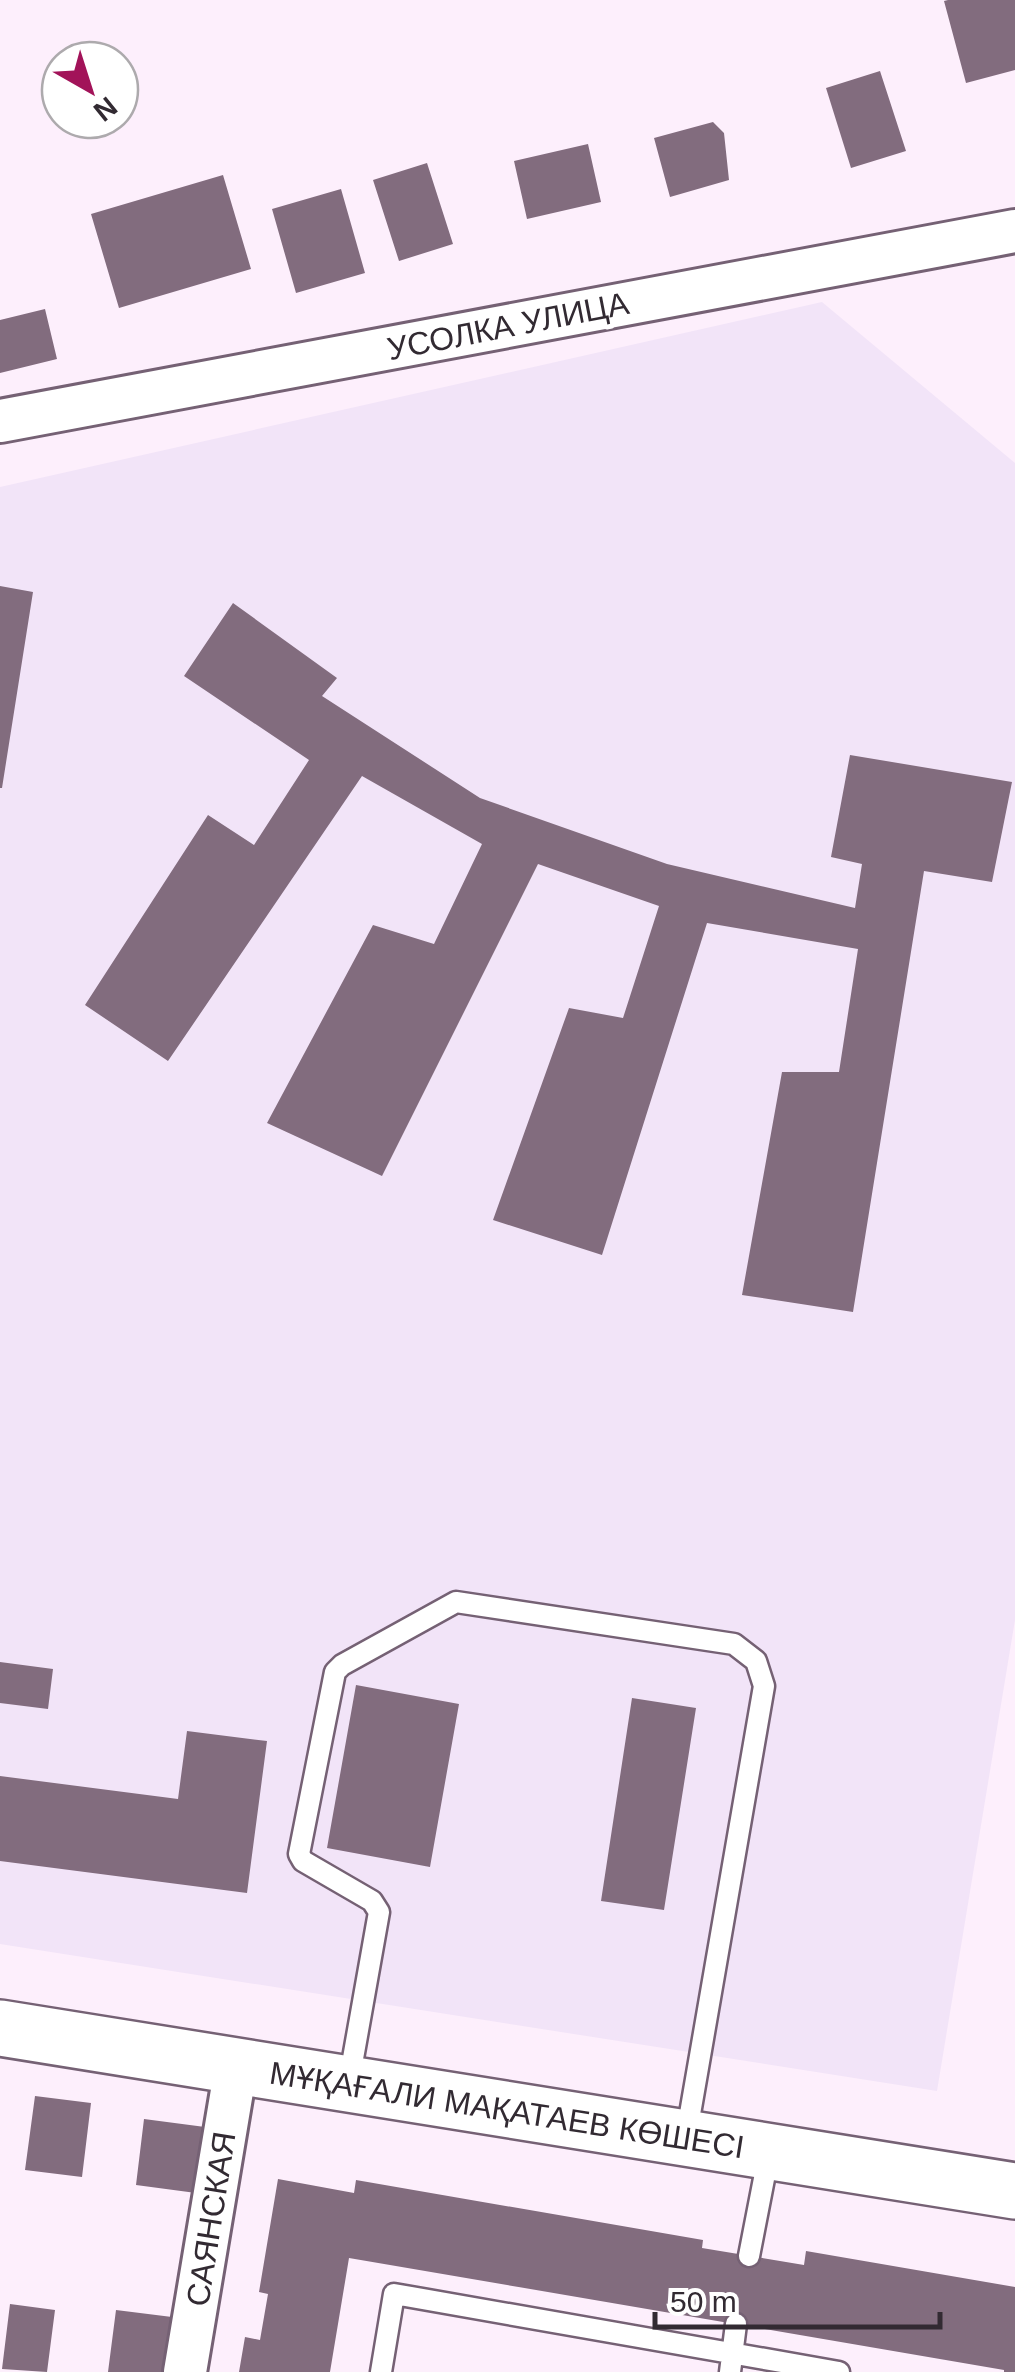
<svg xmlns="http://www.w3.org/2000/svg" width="1015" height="2372" font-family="Helvetica,sans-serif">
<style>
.medical{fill:#f2e4f8}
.building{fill:#826c7e}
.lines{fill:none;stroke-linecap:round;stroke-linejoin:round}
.lane-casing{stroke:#756174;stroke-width:25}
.street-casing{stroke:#756174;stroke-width:48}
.secondary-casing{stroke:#756174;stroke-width:60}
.lane{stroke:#fff;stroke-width:20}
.street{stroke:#fff;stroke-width:42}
.secondary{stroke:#fff;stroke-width:55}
.labels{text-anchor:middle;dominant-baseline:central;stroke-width:10;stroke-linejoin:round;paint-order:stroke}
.street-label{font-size:32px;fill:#322a32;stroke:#fff}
</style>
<rect width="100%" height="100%" fill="#fdeffc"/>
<path class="medical" d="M822 302 1015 463V1620L937 2091 0 1944V487Z"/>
<path class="building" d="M948 0H1015V70L966 83 944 1Z
M880 71 906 151 851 168 826 88Z
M713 122 724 133 729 180 670 197 654 138Z
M588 144 601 202 527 219 514 161Z
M427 163 453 244 399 261 373 180Z
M223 175 251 269 119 308 91 214Z
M341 189 365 273 296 293 272 209Z
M45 309 57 359 0 373V320Z
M0 586 33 592 2 788H0Z
M233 603 337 678 322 696 480 798 667 864 855 908 862 864 831 857 850 755 1012 782 992 882 924 871 853 1312 742 1295 782 1072H839L858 949 707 923 602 1255 493 1220 569 1008 623 1018 659 906 538 864 382 1176 267 1123 373 925 434 944 482 844 362 776 168 1061 85 1005 208 815 254 845 309 760 184 676Z
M0 1662 53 1669 48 1709 0 1703Z
M356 1685 459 1704 430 1867 327 1848Z
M632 1698 696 1708 664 1910 601 1901Z
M187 1731 267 1741 247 1893 0 1861V1776L178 1799Z
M35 2096 91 2103 82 2177 25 2170Z
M144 2119 205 2127 196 2193 136 2185Z
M278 2179 354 2193 356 2180 703 2240 702 2248 804 2265 806 2251 1015 2287V2372H1004V2370L349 2258 330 2372H239L245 2337 260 2340 268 2294 259 2292Z
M10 2304 55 2310 47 2372 2 2369Z
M116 2310 172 2317 165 2372H108Z"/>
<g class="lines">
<g class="lane-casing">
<path id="lane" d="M349 2081 379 1912 372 1901 303 1861 299 1854 335 1672 342 1665 456 1602 734 1644 756 1661 764 1686 686 2137
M749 2256 769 2153
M381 2372 394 2294 839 2372
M730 2372 736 2324"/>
</g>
<g class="street-casing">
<path id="street" d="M0 421 1015 231
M185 2372 236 2067"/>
</g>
<g class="secondary-casing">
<path id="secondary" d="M0 2028 1015 2191"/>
</g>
<use href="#lane" class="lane"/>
<use href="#street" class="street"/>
<use href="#secondary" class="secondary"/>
</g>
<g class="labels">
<g class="street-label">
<text transform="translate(508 326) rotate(-11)">УСОЛКА УЛИЦА</text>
<text transform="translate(507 2110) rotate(9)">МҰҚАҒАЛИ МАҚАТАЕВ КӨШЕСІ</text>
<text transform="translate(211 2219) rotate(-81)">САЯНСКАЯ</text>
</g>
</g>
<g transform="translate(90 90) rotate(141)"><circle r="48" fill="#ffffff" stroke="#adaaad" stroke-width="2.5"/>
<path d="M0-8L18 38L0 25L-18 38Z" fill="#a21359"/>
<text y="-15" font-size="28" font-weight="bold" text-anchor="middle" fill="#322a32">N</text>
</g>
<path d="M655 2312v15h285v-15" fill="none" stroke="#322a32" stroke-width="5"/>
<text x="670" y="2312" font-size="30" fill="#322a32" stroke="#ffffff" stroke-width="8" paint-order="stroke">50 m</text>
</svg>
